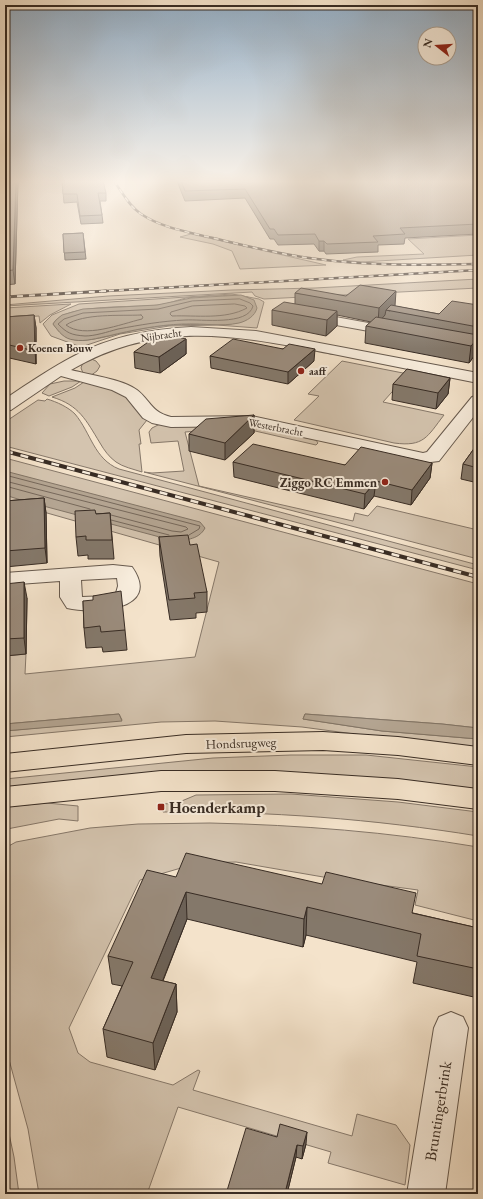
<svg xmlns="http://www.w3.org/2000/svg" width="483" height="1199" font-family="'EB Garamond',serif">
<style>
.green{fill:#d4c4af;stroke:#86786a;fill-rule:evenodd}
.water{fill:#b4a592;stroke:#827566}
.lines{fill:none;stroke-linecap:round;stroke-linejoin:round}
.shore{stroke:#76685b;stroke-width:1}
.minor-casing{stroke:#675a4e;stroke-width:2}
.major-casing{stroke:#382c24;stroke-width:2}
.minor{fill:#f8eddd;fill-rule:evenodd}
.major{fill:#f4e3cb;fill-rule:evenodd}
.rail-far2-casing{stroke:#382c24;stroke-width:2.5}
.rail-far1-casing{stroke:#382c24;stroke-width:3}
.rail-casing{stroke:#382c24;stroke-width:4}
.rail-far2{stroke:#f8eddd;stroke-width:1.5;stroke-dasharray:5;stroke-linecap:butt}
.rail-far1{stroke:#f8eddd;stroke-width:2;stroke-dasharray:6;stroke-linecap:butt}
.rail{stroke:#f8eddd;stroke-width:2.5;stroke-dasharray:8;stroke-linecap:butt}
.wall{fill:#84786a;stroke:#382c24}
.shaded-wall{fill:#6c6156;stroke:#382c24}
.building{fill:#9a8b7b;stroke:#382c24}
.poi-dot{fill:#8f2418;stroke:#f8eddd;stroke-width:1.5}
.labels{text-anchor:middle;dominant-baseline:central;stroke-width:4;stroke-linejoin:round;paint-order:stroke}
.far-street-label{font-size:11px;fill:#382c24;stroke:#f8eddd}
.far-poi-label{font-size:11px;font-weight:bold;fill:#382c24;stroke:#f8eddd;text-anchor:start}
.poi-label{font-size:13px;font-weight:bold;fill:#382c24;stroke:#f8eddd;text-anchor:end}
.street-label{font-size:13px;fill:#382c24;stroke:#f8eddd}
.near-poi-label{font-size:16px;font-weight:bold;fill:#382c24;stroke:#f8eddd;text-anchor:start}
.near-street-label{font-size:16px;fill:#382c24;stroke:#f8eddd}
</style>
<rect width="100%" height="100%" fill="#f4e3cb"/>
<filter id="stains"><feTurbulence type="fractalNoise" baseFrequency=".005" numOctaves="4"/><feColorMatrix values="0 0 0 0 .2 0 0 0 0 .09 0 0 0 0 .02 0 0 0 .5 -.17"/></filter>
<radialGradient id="worn" r=".72"><stop offset=".6" stop-color="#630" stop-opacity="0"/><stop offset="1" stop-color="#630" stop-opacity=".3"/></radialGradient>
<path class="green" d="M191 234 326 265 240 269 232 251 213 244 180 237Z
M478 235V255L361 262 343 260 357 257 424 254 408 239Z
M478 279V288L264 299 255 296 252 292 5 306V305L108 296 232 290 315 288Z
M232 294 259 299 264 302 257 328 217 325 169 326 120 334 81 347 51 336 43 324 52 315 79 304ZM235 295 248 297 255 303 246 320C229 328 194 323 173 325 156 326 139 329 122 333 108 336 92 341 77 340 65 339 60 333 53 324 63 303 136 308 159 305 168 304 177 300 186 298 202 296 219 296 235 295Z
M71 304 50 315 40 323 39 316 5 318V308Z
M89 358 96 361 100 366 97 371 90 376 83 373 81 368 83 362Z
M342 361 408 374 383 402 444 415C427 437 424 447 394 443L294 420 319 396 308 394Z
M64 381H81L72 387 49 396 42 393 50 384Z
M84 382C99 386 116 388 128 399 135 406 138 414 147 420L139 430 141 444H139L142 472C133 469 123 467 116 462 109 457 104 450 100 443 86 420 79 405 52 397L75 388Z
M47 399C57 402 68 407 75 414 91 433 94 459 119 469L478 565V570L5 446V422L38 400 45 401Z
M239 423 316 440 318 443 316 445 242 428 185 432 199 486 353 521 355 513 368 516 377 506 478 530V559L144 472 152 473 184 471 178 441 151 443 149 432 152 428 160 424Z
M5 458 478 584V728L442 724 305 714 303 719 382 731 478 739V748L362 735 302 727 215 721 161 722 5 737V731L122 720 119 714 5 724V656L26 654 25 674 195 657 219 562 5 501Z
M291 755H366L478 767V791L5 788V779L213 758Z
M291 794 398 802 478 812V836C374 819 268 811 163 812V804L177 803 196 795Z
M47 803 78 806V821L59 819 7 829 5 824V807Z
M210 823C300 825 389 832 478 847V921L415 905 418 890 329 878 236 862 198 863 140 880 69 1028 78 1053 90 1062 173 1085 198 1070 200 1071 193 1090 352 1136 357 1114 396 1125 410 1145 405 1185 328 1163 331 1152 178 1107 147 1194H39L28 1129 5 1045V848L16 842 90 828 138 824Z
M5 1115 14 1157 19 1194H5Z"/>
<path class="water" d="M241 295 254 300 257 308C255 316 247 321 239 323 221 327 201 323 183 324 157 325 133 330 108 336 97 338 86 342 74 340 64 339 59 332 53 324L56 320 62 315 83 309 157 305 191 298Z
M5 471 200 522 205 528C199 540 183 541 171 540L21 500 5 495Z
M119 714 122 721 5 731V724Z
M305 714 442 724 478 728V739L382 731 303 719Z"/>
<g class="lines">
<path class="shore" d="M240 299 250 303 253 306C248 326 201 319 185 320 162 321 140 325 118 329 107 332 95 336 85 336 71 335 67 333 58 324L64 319 83 313 158 309 192 301Z
M235 304 245 306 247 308C225 320 196 315 172 316L170 314 171 312 192 306Z
M141 315 143 317 142 319C121 324 84 339 66 325 84 313 120 316 141 315Z
M5 475 200 526 199 529 189 535
M5 481 186 527 188 529 181 532 172 531 111 515
M5 486 90 509
M111 520 169 535"/>
<g class="minor-casing">
<path id="minor" d="M308 312 396 328 401 329 403 332 401 335 396 336 303 319 301 316 303 313Z
M191 327 256 331 478 373V383C430 373 381 364 333 354 238 336 160 318 71 370 90 375 122 379 137 390 151 401 151 412 171 417L252 416 423 453 427 452 472 397 478 395V411L439 461 423 463 252 426 171 427 152 423 143 418 126 397 112 390 61 376 11 410 5 411V399C29 383 52 367 78 354 113 336 152 329 191 327Z
M113 565 132 567C163 611 93 614 67 608L60 597V581L5 585V573ZM117 578 118 586 116 593 108 596 82 597 81 580Z
M451 1012 463 1017 468 1028 445 1194H407L434 1028 439 1017Z"/>
</g>
<g class="major-casing">
<path id="major" d="M323 732 398 737 478 747V765L398 755 323 750 186 753 5 772V754L186 735Z
M161 771H275L398 779 478 789V809L398 799 275 791H161L5 807V787Z"/>
</g>
<use href="#minor" class="minor"/>
<use href="#major" class="major"/>
<g class="rail-far2-casing">
<path id="rail-far2" d="M114 181C122 192 129 206 141 214 162 228 188 232 213 238 247 246 282 255 317 259 370 266 424 265 478 264
M89 292 478 270"/>
</g>
<g class="rail-far1-casing">
<path id="rail-far1" d="M5 297 106 291"/>
</g>
<g class="rail-casing">
<path id="rail" d="M5 451 478 577"/>
</g>
<use href="#rail-far2" class="rail-far2"/>
<use href="#rail-far1" class="rail-far1"/>
<use href="#rail" class="rail"/>
</g>
<path class="wall" d="M5 181H18L15 284 5 285Z
M62 181 106 193V201H100L102 215 103 223 81 224 77 202 64 203Z
M177 181H478V234L405 238 404 244 378 245V252L326 254 324 251H319L314 244 278 245 274 239H270L245 198 185 201Z
M83 233 86 259 65 260 63 234Z
M478 290V303L476 302Z
M295 293 395 306H394L439 314 478 305V348L477 352 469 363 365 343 366 326 371 322 337 315V326L326 336 272 325V310L295 304Z
M34 315 36 328V364L5 357V317Z
M186 339V354L160 373 135 368 134 352Z
M283 349 314 361 288 384 211 368 210 356Z
M450 378 448 394 436 409 392 400 393 384Z
M254 415V433L225 460 189 451V434Z
M478 443V483L461 479 463 464Z
M233 462 345 465 432 463 430 478 411 505 374 496 364 509 234 477Z
M44 498 46 513 47 563 5 567V501Z
M110 513 114 559H88V555L78 556 76 537 96 514Z
M159 537 190 545 207 592V612L196 613V618L170 620 160 556Z
M5 584 27 598 26 654 5 656Z
M83 601 125 630 127 650 103 652 102 647 86 648 84 628Z
M176 877 413 913 478 928V998L413 983 417 962 306 935 303 947 187 919 163 981 176 984 177 1012 155 1070 107 1057 103 1029 122 986 112 984 108 956Z
M277 1137 306 1144 302 1159 296 1157 288 1189 226 1194Z"/>
<path class="shaded-wall" d="M16 181H18L15 284 13 270Z
M319 241H324V251H319Z
M396 291 395 306 390 311 386 310 385 315 378 323 379 308Z
M337 311V326L326 336 327 320Z
M34 315 36 328V364L35 351Z
M478 338 477 352 469 363 471 346Z
M186 339V354L160 373 159 357Z
M315 349 314 361 288 384V372Z
M450 378 448 394 436 409 438 393Z
M254 415V433L225 460V443Z
M432 463 430 478 411 505 412 490Z
M376 481 374 496 364 509 365 494Z
M44 498 46 513 47 563 45 548Z
M24 582 27 598 26 654 24 638Z
M186 892 187 919 153 1005 151 978Z
M307 907 306 935 303 947 304 919Z
M176 984 177 1012 155 1070 153 1043Z
M307 1132 306 1144 302 1159 303 1146Z
M297 1145 296 1157 287 1194 286 1189Z"/>
<path class="building" d="M5 181H16L13 270 5 271Z
M62 181H103L106 193H98L102 215 80 216 77 194H63Z
M181 181H478V224L400 228 405 234 373 236 378 242 327 244 324 241H319L315 234 278 235 274 229H270L245 189 185 191Z
M83 233 85 252 64 253 63 234Z
M360 285 396 291 379 308 295 293 301 288 346 296Z
M452 301 478 305V327L386 310 391 305 439 314Z
M284 302 337 311 327 320 272 310Z
M34 315 35 351 5 344V317Z
M376 317 478 335V338L471 346 366 326Z
M161 333 186 339 159 357 134 352Z
M233 339 283 349 289 344 315 349 288 372 210 356Z
M407 369 450 378 438 393 393 384Z
M254 415 225 443 189 434 206 419Z
M478 443V468L463 464Z
M253 444 345 465 361 447 432 463 412 490 376 481 365 494 233 462Z
M44 498 45 548 5 551V501Z
M95 510 96 514 110 513 112 540H86V536L76 537 75 511Z
M188 535 190 545 197 544 207 592 194 593 195 598 169 600 159 537Z
M24 582V638L5 639V584Z
M121 591 125 630 101 632 100 626 84 628 83 601 93 600V596Z
M186 853 322 884 326 872 416 893 412 913 478 928V969L417 956 421 934 307 907 304 919 186 892 151 978 176 984 153 1043 103 1029 133 962 108 956 147 870 176 877Z
M280 1124 307 1132 303 1146 297 1145 286 1189 305 1194H226L246 1128 277 1137Z"/>
<linearGradient id="sky" x2="0" y2="1"><stop stop-color="#93aec6"/><stop offset="0.52" stop-color="#faf2e8"/><stop offset="1" stop-color="#faf2e8" stop-opacity="0"/></linearGradient>
<rect width="483" height="349" fill="url(#sky)"/>
<g class="poi-dot">
<circle cx="20" cy="348" r="4"/>
<circle cx="301" cy="371" r="4"/>
<circle cx="385" cy="482" r="4"/>
<rect x="157" y="803" width="8" height="8" rx="2"/>
</g>
<g class="labels">
<g class="far-street-label">
<text transform="translate(161 335) rotate(-8)">Nijbracht</text>
<text transform="translate(276 427) rotate(11)">Westerbracht</text>
</g>
<g class="far-poi-label">
<text x="28" y="348">Koenen Bouw</text>
<text x="309" y="371">aaff</text>
</g>
<g class="poi-label">
<text x="377" y="482">Ziggo RC Emmen</text>
</g>
<g class="street-label">
<text transform="translate(241 743) rotate(-2)">Hondsrugweg</text>
</g>
<g class="near-poi-label">
<text x="169" y="807">Hoenderkamp</text>
</g>
<g class="near-street-label">
<text transform="translate(438 1111) rotate(-81)">Bruntingerbrink</text>
</g>
</g>
<rect width="483" height="1199" fill="none" stroke="#f4e3cb" stroke-width="20"/>
<rect x="6" y="6" width="471" height="1187" fill="none" stroke="#382c24" stroke-width="2"/>
<rect x="10" y="10" width="463" height="1179" fill="none" stroke="#382c24"/>
<g transform="translate(437 46) rotate(287)"><circle r="19" fill="#f8eddd" stroke="#aba093"/>
<path d="M0-3L7 15L0 10L-7 15Z" fill="#8f2418"/>
<text y="-6" font-size="11" font-weight="bold" text-anchor="middle" fill="#382c24">N</text>
</g>
<rect width="100%" height="100%" filter="url(#stains)"/>
<rect width="100%" height="100%" fill="url(#worn)"/>
</svg>
